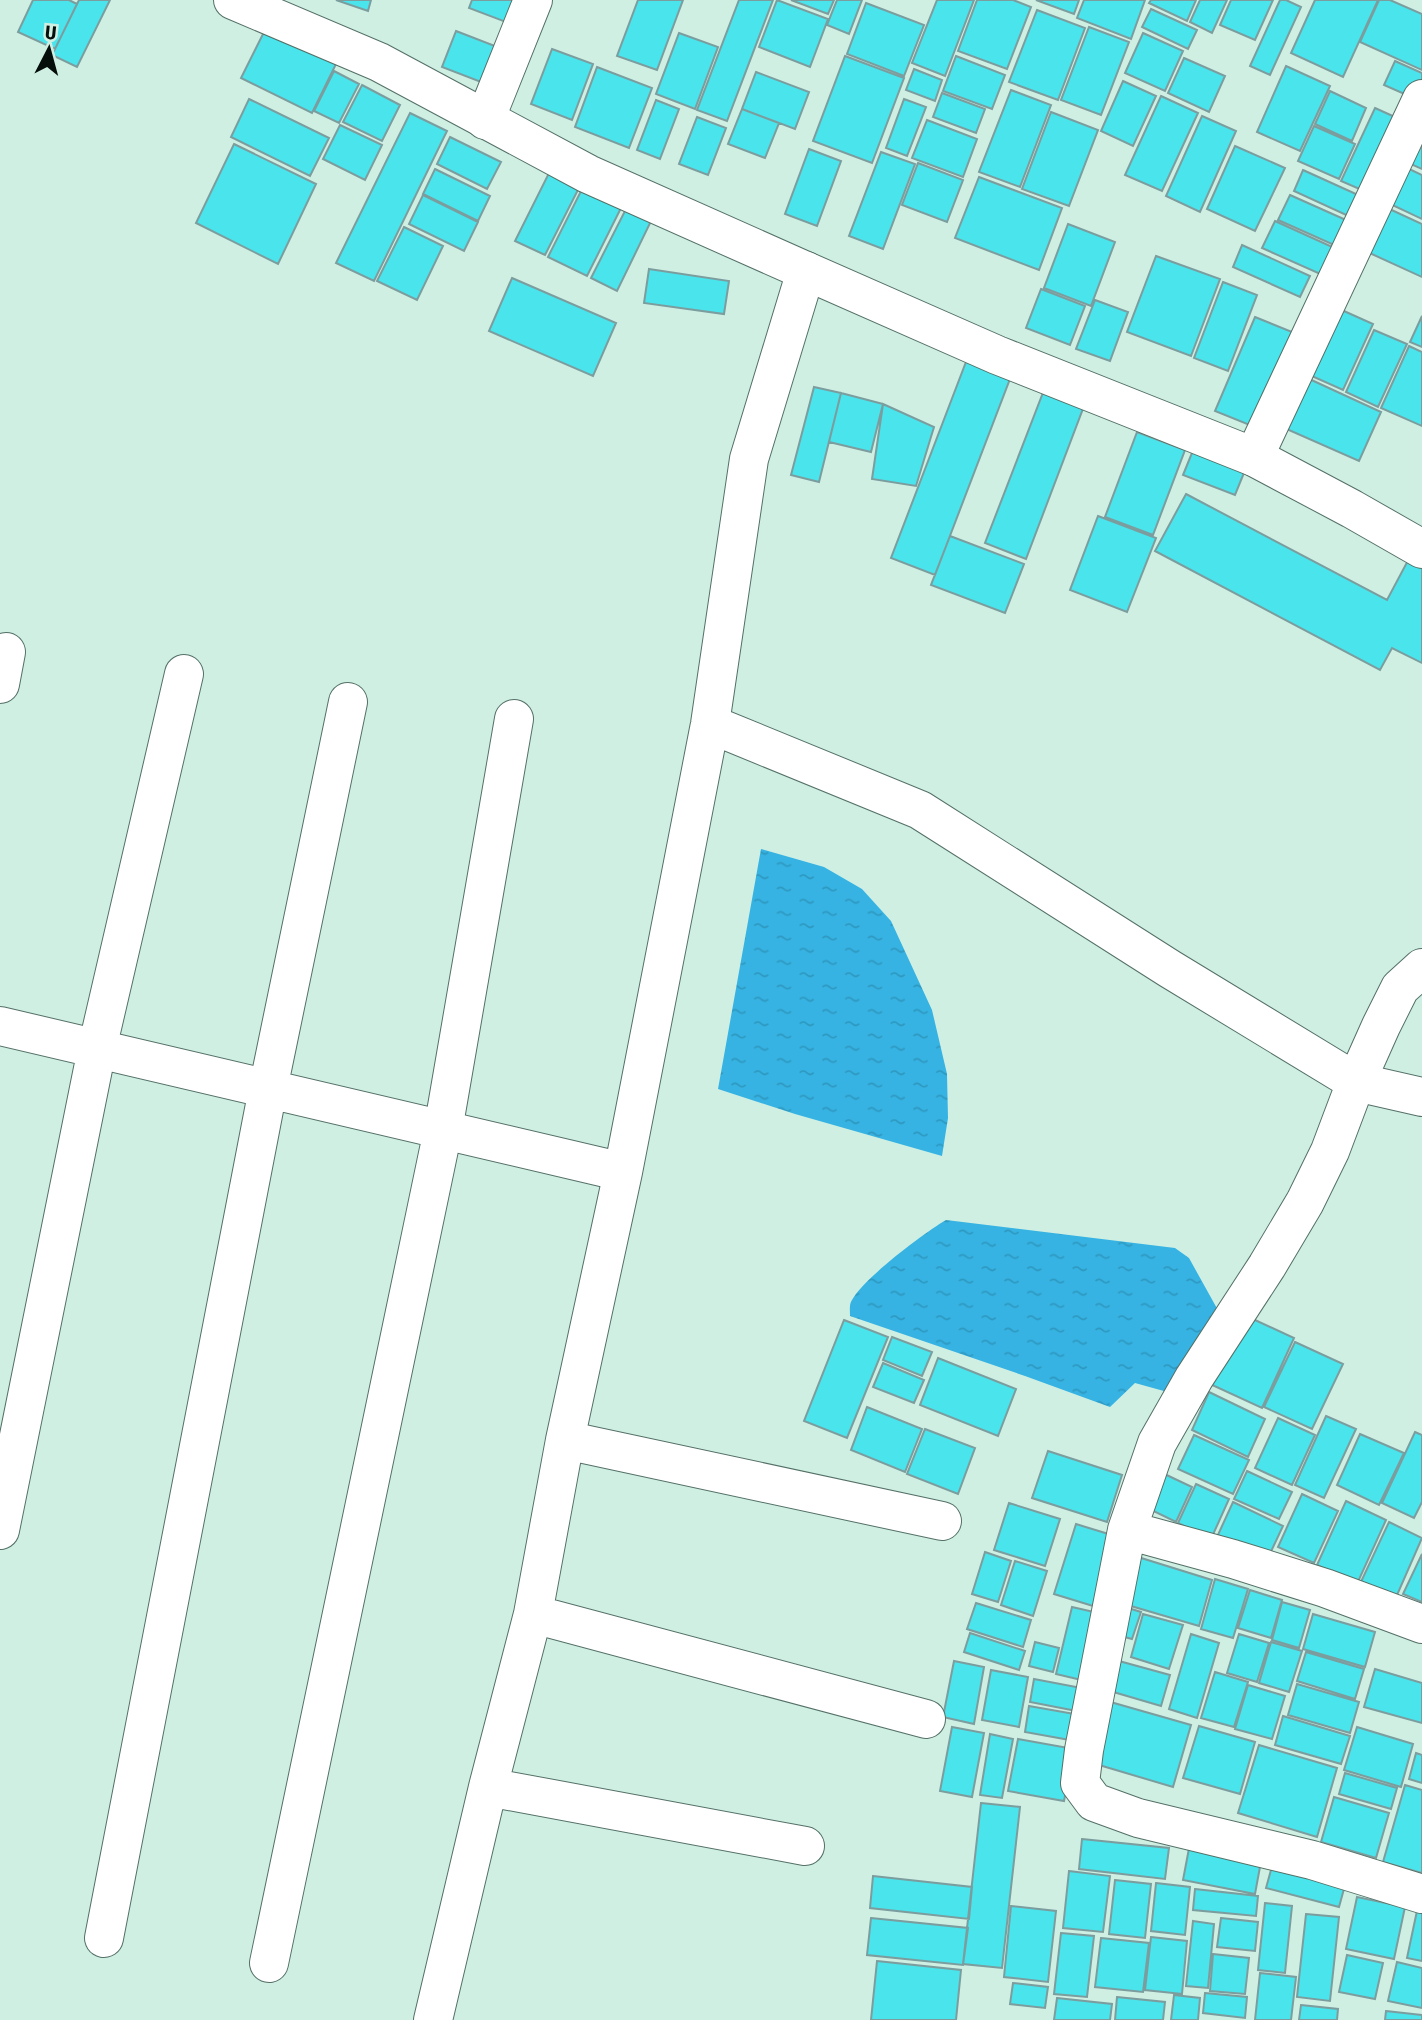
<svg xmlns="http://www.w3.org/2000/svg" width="1422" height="2020" font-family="'Fira Sans Condensed',sans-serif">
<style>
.water{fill:url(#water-ripples)}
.building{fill:#49e4ec;stroke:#7c9d9e;stroke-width:2}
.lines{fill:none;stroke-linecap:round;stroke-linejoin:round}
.street-casing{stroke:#547067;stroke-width:40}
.secondary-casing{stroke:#547067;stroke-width:40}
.street{stroke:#fff;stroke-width:38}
.secondary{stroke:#fff;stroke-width:38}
</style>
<defs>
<pattern id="water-ripples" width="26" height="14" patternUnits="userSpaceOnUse" patternTransform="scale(1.75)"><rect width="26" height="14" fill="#36b3e3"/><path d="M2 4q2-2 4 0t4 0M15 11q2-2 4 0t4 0" fill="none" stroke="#2e99c1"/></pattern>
</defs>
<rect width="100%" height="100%" fill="#cfefe3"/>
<path class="water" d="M761 849 824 867 862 889 891 921 932 1010 947 1074 948 1118 942 1156 795 1114 718 1089Z
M946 1220 1175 1248 1189 1258 1219 1312 1171 1393 1135 1383 1110 1407 1025 1376 850 1316C850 1311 849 1304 852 1300 864 1278 924 1233 946 1220Z"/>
<path class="building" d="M33 0H69L77 4 55 49 18 32Z
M79 0H110L77 67 52 55Z
M336 0H371L368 11Z
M472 0H524L514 25 469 8Z
M638 0H683L657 70 617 56Z
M739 0H773L727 121 697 110Z
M777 0 828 19 810 67 759 47Z
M791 0H834L828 14Z
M837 0H862L849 34 827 25Z
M937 0H974L945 76 912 63Z
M977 0H1013L1031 7 1007 69 958 51Z
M1036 0H1079L1074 14Z
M1084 0H1145L1131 39 1077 18Z
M1151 0H1196L1187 21 1149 3Z
M1200 0H1227L1212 33 1190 22Z
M1231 0H1273L1255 40 1220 25Z
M1280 0H1286L1301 7 1270 75 1250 66Z
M1315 0H1378L1343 77 1291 53Z
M1379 0H1390L1422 14V70L1360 42Z
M866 3 924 25 904 76 847 54Z
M1151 9 1197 30 1188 49 1142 27Z
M1037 10 1085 28 1058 100 1009 82Z
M1089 27 1129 42 1101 115 1061 100Z
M265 30 336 64 312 113 241 78Z
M456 31 495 46 481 82 442 67Z
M679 33 718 47 695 109 656 94Z
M1143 33 1183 51 1165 91 1125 73Z
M552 49 593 64 572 120 531 104Z
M845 56 904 78 872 163 813 141Z
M956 56 1005 75 992 109 943 91Z
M1184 58 1225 76 1209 112 1168 93Z
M1395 61 1422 73V90L1418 100 1384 85Z
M1286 66 1330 86 1300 151 1257 132Z
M597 67 652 88 629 148 575 127Z
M914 69 942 80 935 101 906 90Z
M334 71 359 84 339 123 314 111Z
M756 72 809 92 795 129 742 109Z
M1123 81 1156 96 1133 146 1101 131Z
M362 85 400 105 382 141 343 122Z
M1011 90 1051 105 1020 187 979 172Z
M1330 91 1366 108 1352 141 1315 124Z
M942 93 985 109 976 133 933 117Z
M1161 96 1198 113 1162 191 1125 175Z
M249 99 329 138 310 176 231 137Z
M904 99 926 107 907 156 886 148Z
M656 100 679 109 660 159 637 150Z
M1375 108 1404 121 1371 194 1341 181Z
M742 109 779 123 765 158 728 144Z
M1051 112 1098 130 1069 206 1022 189Z
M410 113 447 131 374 281 336 263Z
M1202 116 1236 131 1200 212 1166 196Z
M697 117 726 128 708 175 679 164Z
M927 120 977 139 963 177 912 158Z
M1422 121V169L1404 161Z
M340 125 382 145 365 180 323 159Z
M1314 126 1355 144 1339 179 1298 161Z
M450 137 501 162 487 189 437 164Z
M234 144 316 184 278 264 196 223Z
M1235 146 1285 168 1255 231 1207 209Z
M809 149 841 161 817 226 785 214Z
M881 152 915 164 883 249 849 236Z
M554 163 584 178 545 255 515 241Z
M918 163 963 180 947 222 902 205Z
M1403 166 1422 175V219L1386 202Z
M435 169 490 196 478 221 423 194Z
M1303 170 1367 199 1357 220 1294 191Z
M979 177 1062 208 1039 270 955 238Z
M585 183 624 202 587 276 548 257Z
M423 195 478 222 464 251 409 224Z
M1290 195 1355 224 1343 249 1278 220Z
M628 205 653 217 617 291 591 278Z
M1383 206 1422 224V277L1363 250Z
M1275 221 1339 250 1327 277 1262 248Z
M1068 224 1115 242 1091 306 1044 288Z
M404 227 443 246 417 300 377 281Z
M1242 245 1310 276 1300 297 1233 267Z
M1156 256 1220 279 1191 356 1127 332Z
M649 269 729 281 724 314 644 303Z
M512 278 616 323 593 376 489 331Z
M1223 282 1257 295 1228 371 1194 358Z
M1041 289 1085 306 1070 345 1026 328Z
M1095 300 1128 312 1110 361 1076 349Z
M1335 307 1373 324 1343 390 1305 373Z
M1422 316V347L1410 342Z
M1255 317 1302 336 1262 430 1215 411Z
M1374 330 1407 344 1378 407 1346 392Z
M1409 346 1422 352V426L1381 408Z
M969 354 1013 371 935 575 891 558Z
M1305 377 1381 412 1359 461 1282 427Z
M814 387 841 393 819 482 791 475Z
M1044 390 1084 406 1026 559 985 543Z
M841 393 883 404 871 452 829 442Z
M883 404 934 427 916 486 872 479Z
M1137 432 1185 450 1153 535 1105 517Z
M1196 443 1248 463 1235 495 1183 475Z
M1186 494 1387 600 1413 551 1422 556V663L1392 648 1380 670 1155 551Z
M1098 516 1156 538 1127 612 1070 590Z
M950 536 1024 564 1005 613 931 585Z
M1242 1314 1294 1338 1262 1408 1210 1384Z
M844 1320 888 1337 847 1438 804 1421Z
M892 1337 932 1352 922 1376 883 1360Z
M1295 1342 1343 1364 1312 1429 1264 1407Z
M938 1358 1016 1389 998 1436 920 1405Z
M883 1363 924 1380 914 1403 873 1387Z
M1209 1392 1265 1419 1248 1457 1192 1430Z
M867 1407 922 1429 905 1472 851 1450Z
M1326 1416 1356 1429 1324 1498 1295 1485Z
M1278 1418 1315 1435 1292 1485 1255 1468Z
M925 1429 975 1448 958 1494 907 1474Z
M1415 1432 1422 1435V1502L1414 1518 1382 1503Z
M1360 1434 1404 1453 1379 1505 1337 1485Z
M1194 1435 1249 1460 1233 1494 1178 1469Z
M1048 1451 1122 1475 1107 1522 1032 1498Z
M1156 1470 1192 1487 1176 1522 1139 1504Z
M1247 1471 1292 1492 1279 1519 1234 1499Z
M1196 1484 1229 1499 1211 1539 1178 1523Z
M1302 1494 1338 1511 1314 1563 1278 1547Z
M1346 1501 1386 1520 1357 1584 1317 1565Z
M1233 1502 1283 1526 1267 1560 1217 1537Z
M1009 1503 1060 1519 1045 1566 994 1550Z
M1389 1522 1422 1538 1394 1602 1359 1586Z
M1076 1524 1115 1536 1093 1606 1054 1594Z
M985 1552 1011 1561 998 1602 972 1594Z
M1422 1554V1602L1403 1594Z
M1138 1557 1212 1580 1199 1626 1124 1604Z
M1015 1561 1047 1571 1033 1616 1001 1605Z
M1215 1579 1248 1589 1233 1638 1201 1629Z
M1250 1590 1282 1600 1271 1638 1238 1628Z
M1282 1602 1310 1610 1299 1648 1272 1640Z
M976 1603 1031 1620 1023 1647 967 1629Z
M1072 1607 1107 1615 1090 1682 1056 1674Z
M1125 1607 1141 1612 1132 1639 1117 1635Z
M1143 1614 1183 1625 1169 1669 1131 1657Z
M1313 1614 1375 1632 1365 1667 1303 1649Z
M970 1633 1025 1651 1019 1670 964 1652Z
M1191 1634 1219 1643 1197 1718 1169 1709Z
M1239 1634 1269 1643 1257 1682 1227 1673Z
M1035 1642 1059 1648 1053 1672 1029 1666Z
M1271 1642 1302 1651 1289 1692 1259 1683Z
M1306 1652 1364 1669 1355 1699 1297 1681Z
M954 1661 984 1667 974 1724 943 1717Z
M1119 1661 1170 1675 1161 1706 1110 1691Z
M1375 1669 1422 1683V1723L1364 1707Z
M991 1670 1028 1677 1019 1727 982 1720Z
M1215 1672 1248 1682 1234 1727 1201 1718Z
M1034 1679 1092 1690 1087 1713 1030 1702Z
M1297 1684 1359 1702 1350 1733 1288 1715Z
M1248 1685 1285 1696 1272 1739 1235 1729Z
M1107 1701 1191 1725 1173 1787 1089 1762Z
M1029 1706 1086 1716 1081 1742 1025 1732Z
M1283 1716 1350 1736 1341 1764 1275 1745Z
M1199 1726 1255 1742 1240 1794 1183 1778Z
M952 1727 984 1733 972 1797 940 1791Z
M1357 1727 1413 1744 1401 1787 1344 1770Z
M990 1734 1013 1739 1002 1798 980 1795Z
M1018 1739 1074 1749 1064 1801 1008 1791Z
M1259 1745 1337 1768 1317 1837 1238 1813Z
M1416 1753 1422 1755V1783L1409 1779Z
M1345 1773 1397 1788 1391 1809 1339 1794Z
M1405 1785 1422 1790V1873L1383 1862Z
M1334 1797 1389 1813 1376 1858 1321 1842Z
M981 1803 1020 1807 1002 1968 963 1964Z
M1082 1839 1169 1848 1165 1879 1079 1869Z
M1190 1843 1262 1856 1255 1894 1183 1880Z
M1274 1859 1347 1878 1339 1907 1266 1888Z
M1069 1871 1110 1876 1103 1932 1063 1928Z
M873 1876 972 1887 969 1919 870 1908Z
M1115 1880 1151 1884 1145 1938 1109 1934Z
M1156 1883 1190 1887 1185 1935 1151 1931Z
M1195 1889 1258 1896 1256 1916 1193 1910Z
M1357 1897 1405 1907 1394 1959 1346 1949Z
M1265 1903 1292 1906 1285 1973 1258 1970Z
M1011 1906 1056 1911 1048 1982 1004 1977Z
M1418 1906 1422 1907V1961L1407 1958Z
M1306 1914 1339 1917 1330 2001 1297 1997Z
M871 1918 968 1928 963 1965 867 1955Z
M1221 1918 1258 1922 1255 1951 1217 1947Z
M1193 1921 1214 1924 1208 1988 1186 1986Z
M1061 1933 1094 1936 1087 1997 1054 1994Z
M1151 1937 1187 1941 1182 1994 1145 1990Z
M1101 1938 1149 1943 1143 1992 1095 1987Z
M1213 1954 1249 1958 1245 1994 1210 1991Z
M1347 1955 1383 1963 1375 1999 1339 1992Z
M877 1961 961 1970 956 2020H871Z
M1397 1962 1422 1968V2008L1388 2001Z
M1260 1973 1296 1977 1291 2020H1255Z
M1013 1983 1048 1987 1045 2008 1010 2004Z
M1205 1993 1247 1997 1245 2018 1203 2013Z
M1174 1995 1200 1998 1198 2020H1171Z
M1117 1997 1165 2002 1163 2020H1115Z
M1057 1998 1112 2004 1110 2020H1054Z
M1301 2005 1338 2009 1337 2020H1299Z
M1386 2011 1422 2015V2020H1385Z"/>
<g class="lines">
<g class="street-casing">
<path id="street" d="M485 120 533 0
M1254 457 1422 99
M0 684 6 652
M710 724 920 810 1170 969 1356 1082 1422 1097
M1422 968 1400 988 1381 1026 1356 1082 1330 1151 1305 1202 1267 1266 1194 1378 1157 1443 1127 1530 1084 1750 1080 1783 1094 1802 1138 1818 1312 1860 1422 1894
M0 1026 623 1172
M565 1440 942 1521
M0 1530 97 1049 184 674
M1127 1530 1233 1559 1325 1588 1422 1624
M533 1614 926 1719
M488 1787 805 1846
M104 1938 268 1089 348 702
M269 1963 443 1130 514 719
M433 2020 488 1787 533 1614 565 1440 623 1172 710 724 749 459 806 271"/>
</g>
<g class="secondary-casing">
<path id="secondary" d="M233 0 379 62 588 174 806 271 997 355 1254 457 1352 509 1422 549"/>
</g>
<use href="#street" class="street"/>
<use href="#secondary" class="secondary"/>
</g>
<g transform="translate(49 49) rotate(6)" stroke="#cfefe3" stroke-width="5" paint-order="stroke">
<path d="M0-5L12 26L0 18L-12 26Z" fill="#050e0b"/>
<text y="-10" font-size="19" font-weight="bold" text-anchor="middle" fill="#050e0b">U</text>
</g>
</svg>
